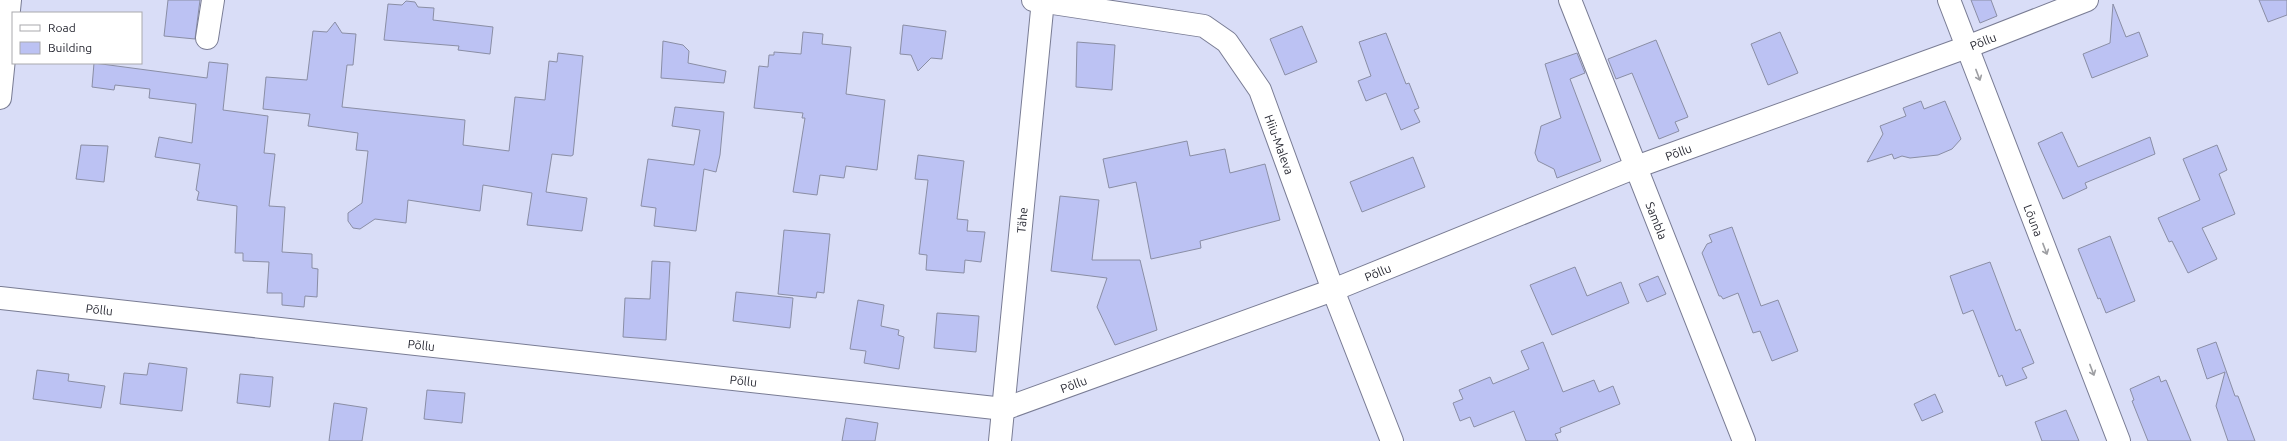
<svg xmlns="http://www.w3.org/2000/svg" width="2287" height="441" font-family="Ubuntu,sans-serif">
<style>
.building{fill:#bcc2f3;stroke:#8a8ea5}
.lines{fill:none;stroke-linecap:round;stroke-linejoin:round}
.minor-casing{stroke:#797c94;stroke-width:24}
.minor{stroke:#fff;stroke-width:22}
.oneway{stroke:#9e9fa3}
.labels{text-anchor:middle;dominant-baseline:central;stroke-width:3;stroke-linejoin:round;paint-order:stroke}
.street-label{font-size:12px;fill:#282933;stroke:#fff}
</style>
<rect width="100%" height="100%" fill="#d9ddf7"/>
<path class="building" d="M168 0H200L195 39 164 36Z
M1971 0H1991L1997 16 1980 23Z
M2259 0H2287V15L2268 22Z
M406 1 415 2 418 7 434 8 433 20 493 27 490 54 458 50 459 46 384 40 388 4 402 5Z
M2113 4 2126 37 2139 32 2148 56 2092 78 2083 54 2110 43Z
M335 22 342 33 356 34 353 65H347L342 107 465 120 463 145 509 151 515 97 545 100 549 61 557 62 558 53 583 56 573 155 571 156 552 154 546 192 587 198 582 231 527 225 532 193 483 185 480 211 408 200 406 223 375 219 360 229 353 228 348 221V213L362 203 368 151 356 150 358 133 308 126 310 114 263 109 266 77 307 80 313 31 327 32Z
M903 25 946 31 942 59 931 58 918 71 911 55 900 54Z
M1302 26 1317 62 1285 75 1270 39Z
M803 32 823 34 822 44 851 47 846 94 885 100 877 170 846 166 844 178 820 175 817 195 793 192 805 118H802L803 113 754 108 759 66 768 67 769 55H774V52L801 54Z
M1780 32 1798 73 1768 85 1751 44Z
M1386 33 1406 84 1409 83 1419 108 1414 110 1420 122 1401 130 1386 93 1366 101 1358 81 1371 76 1359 42Z
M1656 40 1688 117 1675 122 1679 131 1659 139 1632 73 1616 79 1608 59Z
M663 41 683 45 689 51 688 63 726 71 724 83 661 78Z
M1077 42 1115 45 1112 90 1076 87Z
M1577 53 1585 73 1570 79 1601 161 1557 178 1554 169 1538 161 1535 153 1541 126 1561 118 1545 64Z
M209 62 228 64 223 110 268 116 264 153 275 154 269 206 285 207 282 252 312 254V268L318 269 317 297 305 296 304 307 282 305V293H267L269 262 243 261V253H235L237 206 197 200 199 192 196 190 200 164 155 157 159 137 192 143 196 104 149 98 150 89 115 85 114 90 92 87 94 63 207 78Z
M1921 101 1924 109 1945 101 1961 139 1952 149 1938 155 1910 158 1902 156 1894 159 1892 154 1867 162 1883 134 1880 126 1906 116 1903 108Z
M675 107 724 112 720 155 716 172 704 169 696 231 654 226 656 208 641 206 648 159 694 165 700 130 672 126Z
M2062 132 2078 167 2150 137 2155 154 2085 183 2087 188 2063 199 2038 143Z
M1187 141 1190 156 1225 149 1230 173 1265 164 1280 220 1200 241 1201 248 1151 259 1136 182 1109 188 1103 159Z
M81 145 108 146 104 182 76 179Z
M2217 145 2227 170 2219 174 2235 214 2202 228 2217 259 2188 273 2172 241 2169 242 2158 218 2200 200 2183 159Z
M918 155 964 161 957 219 968 220 967 231 985 232 981 262 965 260 964 273 926 270 927 255 919 254 928 180 915 179Z
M1413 157 1425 187 1362 212 1350 182Z
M1060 196 1099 200 1092 260H1140L1157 330 1115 345 1097 307 1107 278 1051 271Z
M1732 227 1761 306 1778 300 1798 351 1772 361 1760 331 1753 333 1738 293 1723 299 1721 296H1719L1702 253 1707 244 1712 242 1709 235Z
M784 230 830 234 824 293 817 292 816 298 778 294Z
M2110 236 2135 301 2106 313 2100 298 2098 299 2078 249Z
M652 261 670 262 666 340 623 337 625 298 650 299Z
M1990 262 2016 331 2020 329 2034 363 2022 368 2027 378 2006 386 2002 375 1999 377 1973 310 1963 314 1950 276Z
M1575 267 1587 296 1621 282 1629 303 1552 335 1530 285Z
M1658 276 1666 294 1647 302 1639 284Z
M736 292 793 298 790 328 733 321Z
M858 300 884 305 881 326 899 330 898 335 904 337 899 369 864 363 866 351 850 349Z
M937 313 979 316 976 352 934 348Z
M1543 342 1563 392 1594 380 1599 392 1613 386 1620 404 1560 428 1561 432 1555 434 1558 441H1526L1514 411 1474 427 1470 417 1460 421 1453 403 1463 399 1459 390 1490 377 1493 384 1529 369 1521 351Z
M2216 342 2235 396H2238L2255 441H2228L2216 406 2225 372 2207 379 2197 349Z
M149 363 187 368 182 411 120 404 124 373 147 375Z
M37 370 69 374 68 381 105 386 101 408 33 399Z
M240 374 273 377 270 407 237 403Z
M2159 376 2161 382 2166 380 2191 441H2148L2132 401 2134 400 2130 389Z
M427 390 465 393 462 423 424 419Z
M1935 394 1943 412 1922 421 1914 404Z
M334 403 367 408 362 441H329Z
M2066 410 2079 441H2042L2035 422Z
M846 418 878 423 875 441H842Z"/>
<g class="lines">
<g class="minor-casing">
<g id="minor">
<path id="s1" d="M1033 0 1204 26 1227 42 1260 90 1333 290 1392 441"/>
<path id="s2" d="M1570 0 1744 441"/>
<path id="s3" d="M1949 0 2119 441"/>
<path d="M207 38 213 0"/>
<path d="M0 98 10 0"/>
<path id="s4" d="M0 298 1004 409 1333 290 1636 167 1967 47 2087 0"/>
<path id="s5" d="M1000 441 1043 0"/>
</g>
</g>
<use href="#minor" class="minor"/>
</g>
<defs><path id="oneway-shaft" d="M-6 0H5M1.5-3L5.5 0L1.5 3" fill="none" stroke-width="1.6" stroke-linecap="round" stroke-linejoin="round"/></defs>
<g class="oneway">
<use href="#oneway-shaft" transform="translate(1978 75) rotate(69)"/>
<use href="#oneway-shaft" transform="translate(2045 249) rotate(69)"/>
<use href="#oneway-shaft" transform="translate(2092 370) rotate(69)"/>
</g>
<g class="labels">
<g class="street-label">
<text stroke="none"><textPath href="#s4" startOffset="2056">Põllu</textPath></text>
<text stroke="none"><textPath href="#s1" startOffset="317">Hiiu-Maleva</textPath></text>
<text stroke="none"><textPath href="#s4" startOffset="1732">Põllu</textPath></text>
<text stroke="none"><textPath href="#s2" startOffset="237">Sambla</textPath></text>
<text stroke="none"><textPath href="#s3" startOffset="236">Lõuna</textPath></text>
<text stroke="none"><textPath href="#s5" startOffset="222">Tähe</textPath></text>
<text stroke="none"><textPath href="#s4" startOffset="1408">Põllu</textPath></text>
<text stroke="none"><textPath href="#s4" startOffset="100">Põllu</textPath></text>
<text stroke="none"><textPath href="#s4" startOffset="424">Põllu</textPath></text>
<text stroke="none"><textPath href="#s4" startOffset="748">Põllu</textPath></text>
<text stroke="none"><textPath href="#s4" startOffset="1084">Põllu</textPath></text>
</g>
</g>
<rect x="12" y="12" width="130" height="52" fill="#ffffff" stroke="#a9a9ad"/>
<rect x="20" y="25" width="20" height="6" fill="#ffffff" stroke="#a9a9ad"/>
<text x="48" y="32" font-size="12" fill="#282933">Road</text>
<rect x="20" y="42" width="20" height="12" fill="#bcc2f3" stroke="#a9a9ad"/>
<text x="48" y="52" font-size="12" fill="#282933">Building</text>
</svg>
